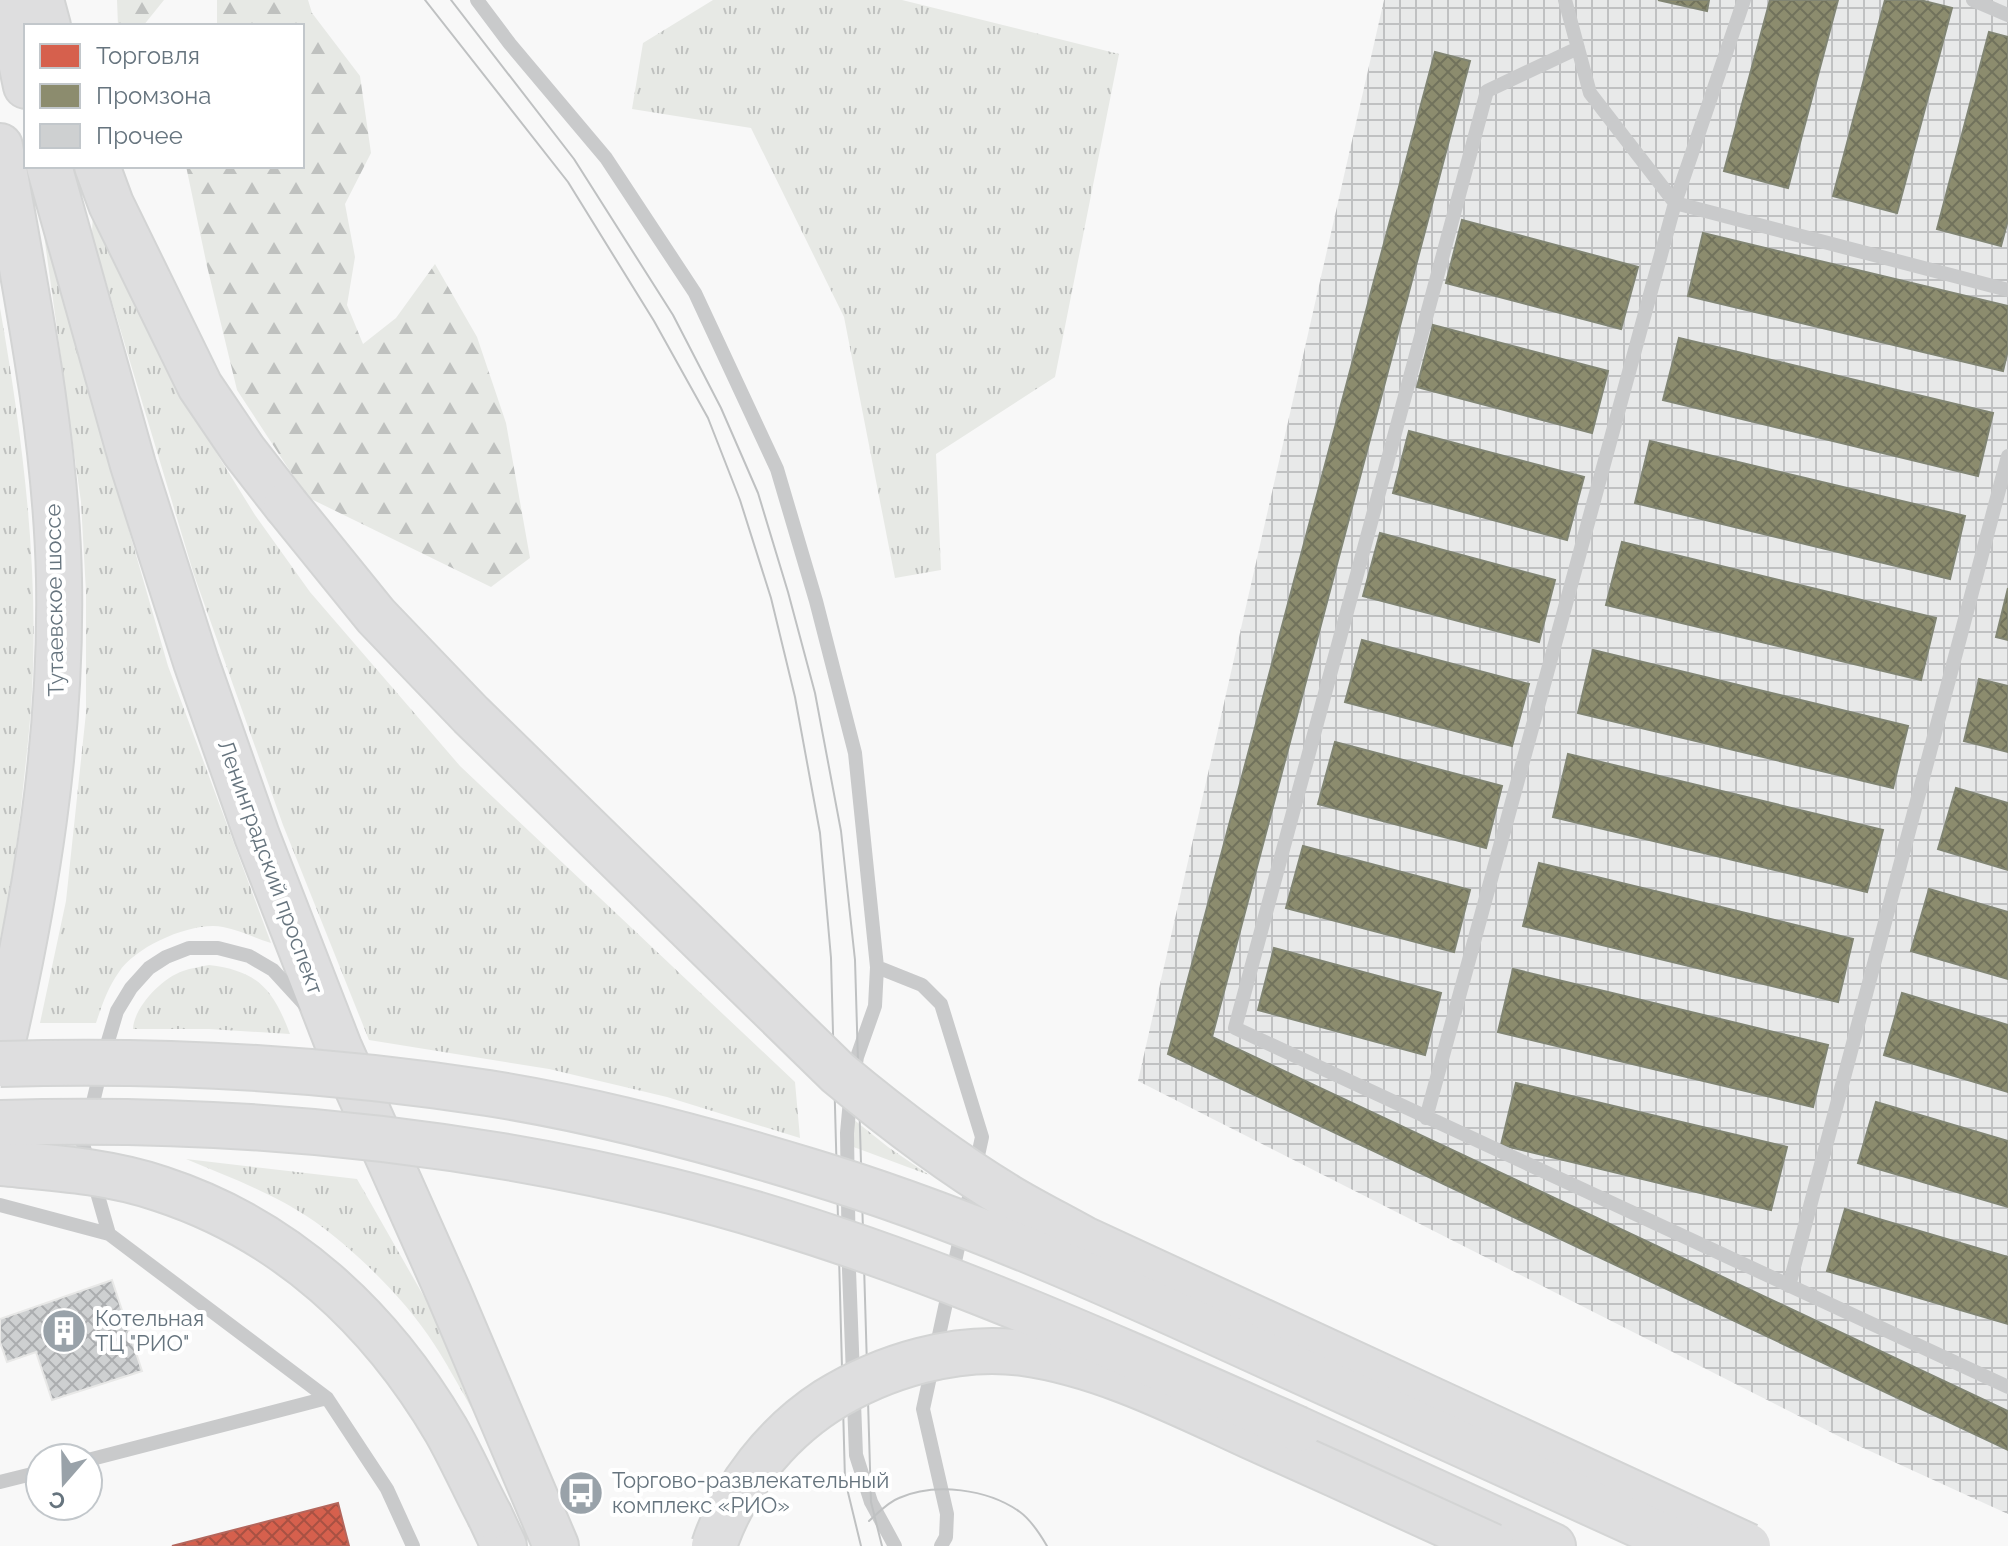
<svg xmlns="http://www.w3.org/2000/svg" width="2008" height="1546" font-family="Raleway,sans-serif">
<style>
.industrial{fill:url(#industrial-grid)}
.grass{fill:url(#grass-tufts)}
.forest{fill:url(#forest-firs)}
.shops{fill:url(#shops-cross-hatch);stroke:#b4665c;stroke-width:2}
.industry{fill:url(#industry-cross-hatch);stroke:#818573;stroke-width:2}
.building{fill:url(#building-cross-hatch);stroke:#e8e8e7;stroke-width:2}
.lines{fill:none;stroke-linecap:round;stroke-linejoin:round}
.primary-casing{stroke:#d3d4d4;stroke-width:48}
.trunk-casing{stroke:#d4d5d5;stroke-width:48}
.service{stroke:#c9cacb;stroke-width:14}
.primary{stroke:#dededf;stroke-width:44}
.trunk{stroke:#dededf;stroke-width:44}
.tram{stroke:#bfc1c2;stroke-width:2}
.primary-bridge-casing{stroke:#d3d4d4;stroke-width:48;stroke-linecap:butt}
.trunk-bridge-casing{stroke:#d4d5d5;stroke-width:48;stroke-linecap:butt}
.primary-bridge{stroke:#dededf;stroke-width:44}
.trunk-bridge{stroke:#dededf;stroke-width:44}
.labels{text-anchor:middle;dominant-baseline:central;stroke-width:8;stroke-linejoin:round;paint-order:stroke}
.street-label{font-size:22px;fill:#66747e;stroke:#fff}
.poi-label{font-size:22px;fill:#66747e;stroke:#fff;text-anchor:start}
</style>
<defs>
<pattern id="industrial-grid" width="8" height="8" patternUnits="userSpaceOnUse" patternTransform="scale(2)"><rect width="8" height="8" fill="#e8e9e9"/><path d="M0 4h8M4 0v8" fill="none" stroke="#c0c1c2"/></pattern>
<pattern id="grass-tufts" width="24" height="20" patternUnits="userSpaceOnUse" patternTransform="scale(2)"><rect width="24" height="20" fill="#e7e9e5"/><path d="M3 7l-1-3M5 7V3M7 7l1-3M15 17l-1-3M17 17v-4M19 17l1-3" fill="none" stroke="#bfc1bf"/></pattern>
<pattern id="forest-firs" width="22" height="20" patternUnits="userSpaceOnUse" patternTransform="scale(2)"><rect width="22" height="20" fill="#e7e9e5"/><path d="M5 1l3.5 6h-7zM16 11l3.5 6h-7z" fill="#bfc1bf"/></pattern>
<pattern id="shops-cross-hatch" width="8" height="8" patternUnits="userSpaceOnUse" patternTransform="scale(2)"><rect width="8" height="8" fill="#d6604d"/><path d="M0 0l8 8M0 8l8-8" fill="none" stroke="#a85143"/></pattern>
<pattern id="industry-cross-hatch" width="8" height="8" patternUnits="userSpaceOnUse" patternTransform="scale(2)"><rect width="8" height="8" fill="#8c8c6e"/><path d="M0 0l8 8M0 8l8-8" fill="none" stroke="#71725c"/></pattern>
<pattern id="building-cross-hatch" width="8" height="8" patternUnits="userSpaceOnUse" patternTransform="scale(2)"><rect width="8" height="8" fill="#ced0d1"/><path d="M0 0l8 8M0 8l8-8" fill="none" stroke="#abadaf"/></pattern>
</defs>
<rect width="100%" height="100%" fill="#f8f8f8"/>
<path class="industrial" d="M1384 0H2008V1514L1848 1441 1138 1081Z"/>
<path class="grass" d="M713 0H902L1119 54 1055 377 936 454 941 570 895 578 844 317 751 128 632 109 643 43Z
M93 207 186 404 255 515 310 592 460 766 795 1082 800 1138 667 1097 549 1069 369 1040 283 825 194 575 92 235Z
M44 235 168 666 271 943C255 938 239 930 223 927 193 921 136 946 119 972 108 987 102 1005 96 1023H40L66 901 86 713V592L81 502Z
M0 308C22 433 39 564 32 691 30 730 25 768 21 807 16 852 10 895 0 939Z
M209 965C258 971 273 989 290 1034L209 1029H133C134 1007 162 978 183 971 191 968 200 967 209 965Z
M843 1111 888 1147 929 1175 843 1143Z
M186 1159 357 1179 435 1316 481 1424C465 1398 451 1370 434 1344 406 1300 356 1251 314 1221 275 1194 229 1177 186 1159Z"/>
<path class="forest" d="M117 0H164L143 26H118Z
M217 0H308L312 13 360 76 371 153 345 204 355 257 347 305 363 344 396 318 435 264 477 337 506 423 530 558 491 587 307 497 237 390 207 266 186 166H302V26H217Z"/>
<path class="shops" d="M338 1503 349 1546H172Z"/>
<path class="industry" d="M1658 0H1709L1707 11Z
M1770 0H1838L1788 188 1724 171Z
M1885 0H1920L1952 8 1897 213 1833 196Z
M1989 32 2008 37V220L2001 246 1937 229Z
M1435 52 1470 61 1212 1037 2008 1411V1450L1168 1054Z
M1462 220 1638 267 1621 329 1446 283Z
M1703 233 2008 306V350L2003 371 1688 296Z
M1433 325 1608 371 1592 433 1417 387Z
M1679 338 1993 413 1978 476 1663 400Z
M1409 431 1584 477 1567 540 1393 493Z
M1650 441 1965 516 1950 579 1635 503Z
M1380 533 1555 580 1539 642 1363 596Z
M1622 542 1936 618 1921 680 1606 605Z
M2008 588V640L1996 637Z
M1362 640 1529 684 1512 746 1345 702Z
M1593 650 1908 726 1893 788 1578 713Z
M1979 679 2008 686V752L1964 741Z
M1335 742 1502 786 1486 848 1318 804Z
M1568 754 1883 830 1867 892 1553 817Z
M1956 788 2008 803V870L1938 849Z
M1303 846 1470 890 1454 952 1286 908Z
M1539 863 1853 939 1838 1002 1523 926Z
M1929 889 2008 912V979L1911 951Z
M1274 948 1441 993 1425 1055 1258 1010Z
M1513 969 1828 1045 1813 1107 1498 1032Z
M1902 993 2008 1025V1092L1884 1055Z
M1516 1083 1787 1147 1771 1210 1501 1145Z
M1876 1102 2008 1141V1207L1858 1163Z
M1845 1209 2008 1257V1324L1827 1271Z"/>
<path class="building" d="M112 1280 142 1371 52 1400 36 1352 7 1362 0 1342V1319Z"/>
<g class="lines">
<g class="primary-casing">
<path id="primary" d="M8 0 26 86
M41 0 48 26
M0 146C25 287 56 435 59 579 62 740 36 898 0 1054
M49 166 133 465 196 662 257 836 339 1047 449 1294 556 1546
M97 166 111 204 200 386 244 451 286 505
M490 1516 504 1546"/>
</g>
<g class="trunk-casing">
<path id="trunk" d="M1298 1429 1553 1546"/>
</g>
<path class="service" d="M477 0 510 44 606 158 695 293 777 469 816 601 855 753 877 967 922 985 941 1004 982 1137 923 1409 947 1514 946 1537 941 1546
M1565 0 1590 93 1675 203 2008 290
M1973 0 2008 15
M1578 48 1487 91 1235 1028 2008 1387
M877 967 875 1006 857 1057 850 1100 847 1133 849 1270 856 1455 871 1502 895 1546
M1426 1118 1675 203 1744 0
M0 1205 109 1234 327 1398 387 1489 413 1546
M109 1234 83 1144 106 1048 117 1011 131 988 149 968 166 957 189 948H218L249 956 273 970 306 1006
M1789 1286 2008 456
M88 1460 327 1398
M0 1482 40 1472"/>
<use href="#primary" class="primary"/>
<use href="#trunk" class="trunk"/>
<path class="tram" d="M425 0 568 182 654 321 708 418 740 500 771 598 795 697 820 833 831 958 845 1480 861 1546
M451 0 574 159 673 315 721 408 758 493 788 592 815 693 841 831 855 960 871 1502 882 1546
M869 1521C878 1513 888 1502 899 1498 935 1482 988 1489 1020 1512 1031 1520 1040 1534 1047 1546"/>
<g class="primary-bridge-casing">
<path id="primary-bridge" d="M286 505 376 616 471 715 838 1073C892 1118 948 1161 1008 1197 1033 1212 1059 1225 1084 1239L1748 1546
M0 1163C54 1168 109 1171 161 1189 286 1230 380 1318 446 1430 462 1458 475 1488 490 1516
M714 1546C733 1488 776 1434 827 1401 883 1366 957 1344 1023 1353 1102 1364 1178 1403 1250 1436 1331 1472 1411 1509 1492 1546"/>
</g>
<g class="trunk-bridge-casing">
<path id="trunk-bridge" d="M0 1064C164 1059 326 1068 488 1093 596 1110 705 1139 809 1171 965 1218 1115 1286 1263 1354 1404 1418 1544 1482 1685 1546
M0 1123C226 1116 451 1137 671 1191 888 1245 1094 1338 1298 1429"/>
</g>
<use href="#primary-bridge" class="primary-bridge"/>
<use href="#trunk-bridge" class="trunk-bridge"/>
</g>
<defs>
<g id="building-disc" transform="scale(2.3)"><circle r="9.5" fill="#99a2a9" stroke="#fff"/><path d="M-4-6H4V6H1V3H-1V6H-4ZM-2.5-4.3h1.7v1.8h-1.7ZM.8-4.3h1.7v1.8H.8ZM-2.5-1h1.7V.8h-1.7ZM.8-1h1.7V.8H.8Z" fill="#fff"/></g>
<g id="bus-disc" transform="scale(2.3)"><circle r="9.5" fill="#99a2a9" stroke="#fff"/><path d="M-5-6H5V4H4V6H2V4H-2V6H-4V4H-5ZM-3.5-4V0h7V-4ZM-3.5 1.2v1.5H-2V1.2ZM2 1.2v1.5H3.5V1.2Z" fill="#fff"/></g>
</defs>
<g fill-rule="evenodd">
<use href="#building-disc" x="64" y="1331"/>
<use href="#bus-disc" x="581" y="1493"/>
</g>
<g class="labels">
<g class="street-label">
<text transform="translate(54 600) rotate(-91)">Тутаевское шоссе</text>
<text transform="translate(271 867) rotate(70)">Ленинградский проспект</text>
</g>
<g class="poi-label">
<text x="95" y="1318">Котельная<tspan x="95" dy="25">ТЦ "РИО"</tspan></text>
<text x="612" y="1480">Торгово-развлекательный<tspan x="612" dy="25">комплекс «РИО»</tspan></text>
</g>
</g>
<rect x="24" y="24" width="280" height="144" fill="#ffffff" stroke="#c2c7cb" stroke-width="2"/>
<rect x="40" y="44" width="40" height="24" fill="#d6604d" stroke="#c2c7cb" stroke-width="2"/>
<text x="96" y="64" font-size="24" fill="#66747e">Торговля</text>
<rect x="40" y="84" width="40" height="24" fill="#8c8c6e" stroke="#c2c7cb" stroke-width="2"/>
<text x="96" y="104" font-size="24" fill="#66747e">Промзона</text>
<rect x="40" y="124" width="40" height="24" fill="#ced0d1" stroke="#c2c7cb" stroke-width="2"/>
<text x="96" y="144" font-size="24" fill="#66747e">Прочее</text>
<g transform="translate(64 1482) rotate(200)"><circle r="38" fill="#ffffff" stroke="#c2c7cb" stroke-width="2"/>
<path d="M0-6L14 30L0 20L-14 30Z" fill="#99a2a9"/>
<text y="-12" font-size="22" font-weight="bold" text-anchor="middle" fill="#66747e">С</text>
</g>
</svg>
